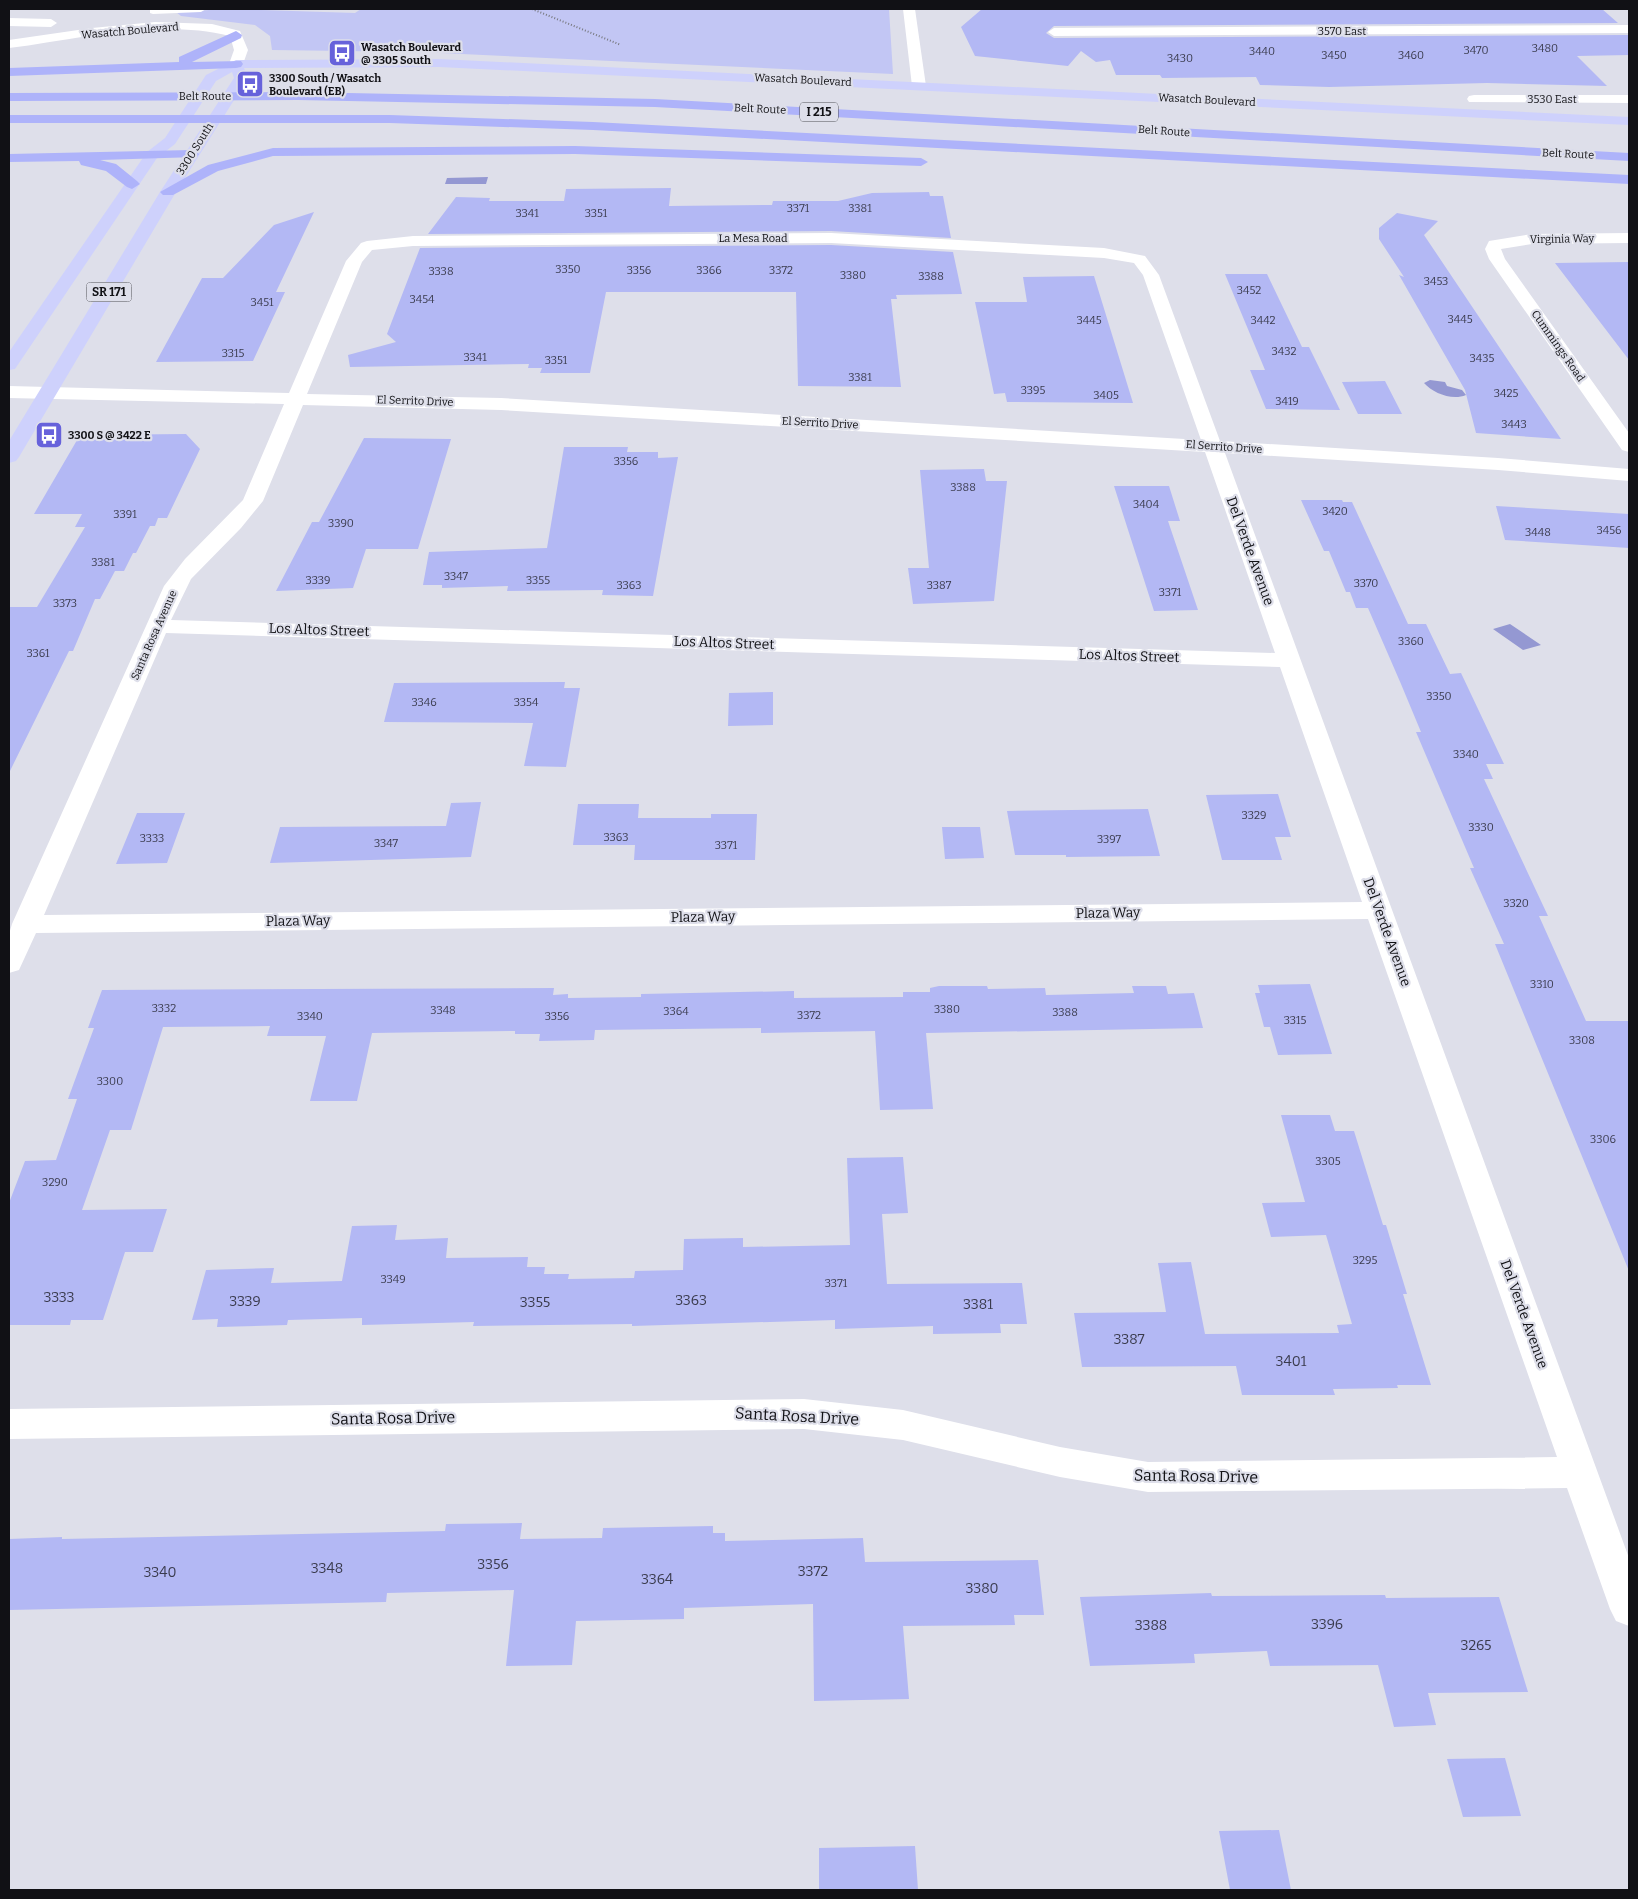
<svg xmlns="http://www.w3.org/2000/svg" width="1638" height="1899" font-family="Bitter,serif">
<style>
.green{fill:#c2c6f4}
.water{fill:#9498d2}
.building{fill:#b3b8f4}
.lines{fill:none;stroke-linecap:round;stroke-linejoin:round}
.path{stroke:#797a81;stroke-width:2;stroke-dasharray:1 2;stroke-linecap:butt}
.lane{fill:#fff;fill-rule:evenodd}
.street{fill:#fff;fill-rule:evenodd}
.secondary{fill:#fff;fill-rule:evenodd}
.primary{fill:#ced1fc;fill-rule:evenodd}
.highway{fill:#aeb3fa;fill-rule:evenodd}
.labels{text-anchor:middle;dominant-baseline:central;stroke-width:4.5;stroke-linejoin:round;paint-order:stroke}
.far-street-label{font-size:11px;fill:#111115;stroke:#dedfea}
.far-poi-label{font-size:11px;font-weight:bold;fill:#111115;stroke:#dedfea;text-anchor:start}
.number-label{font-size:11px;fill:#3a3b4d}
.shield{fill:#dedfea;stroke:#4e4f55;stroke-width:1}
.shield-label{font-size:12px;font-weight:bold;fill:#111115}
.street-label{font-size:14px;fill:#111115;stroke:#dedfea}
.near-number-label{font-size:14px;fill:#3a3b4d}
.near-street-label{font-size:16px;fill:#111115;stroke:#dedfea}
</style>
<rect width="100%" height="100%" fill="#dedfea"/>
<path class="green" d="M226 9 355 13 361 9H889L893 74 419 52 272 50 270 36 255 25 181 16 176 12Z"/>
<path class="water" d="M488 177 486 184H445L447 178Z
M1430 380 1445 382 1447 386 1462 390 1466 395C1452 401 1433 393 1424 383Z
M1510 624 1541 645 1523 650 1493 629Z"/>
<path class="building" d="M982 9H1602L1618 23 1054 26 1046 33 1054 38 1629 35V55L1577 56 1607 86 1487 83 1329 87 1260 85 1256 77 1162 78 1160 75H1116L1110 60 1096 62 1081 51 1068 66 975 56 961 27Z
M671 188 669 206 772 205 773 201H838L872 193 929 192 930 196H943L951 238 831 231 428 234 456 197 490 198 489 201H564L566 189Z
M314 212 276 292H285L253 361 156 362 202 278H223L274 225Z
M1397 213 1438 221 1424 235 1561 439 1476 433 1465 390 1399 275 1404 277 1379 239V228Z
M831 245 953 252 962 294 896 295 897 299H891L901 387 798 386 796 292H606L590 373H540L542 368H528L529 364 350 367 348 355 396 342 387 334 420 248Z
M1629 262V360L1555 263Z
M1225 274H1267L1302 347H1309L1340 410 1266 409 1250 370H1265Z
M1094 276 1133 403 1007 402 1005 393 994 394 975 302H1027L1023 277Z
M1385 381 1402 414H1358L1342 382Z
M186 434 200 449 167 518H158L155 526H150L136 553H133L124 571H115L100 599H95L73 651H69L9 773V607H37L85 527H75L82 514H34L80 435Z
M364 438 451 439 418 549H366L353 588 276 591 312 522H319Z
M564 447H628L627 452H658V458L678 457 653 596 602 595 603 590 507 591 508 586 442 588V585H423L429 552 547 548Z
M984 469 986 481H1007L994 601 913 604 908 568H929L920 470Z
M1114 486H1169L1180 521H1168L1198 610 1154 611Z
M1301 500H1342L1343 502H1352L1408 624H1426L1450 674 1461 673 1504 764H1486L1493 779H1484L1548 916H1539L1586 1021H1629V1271L1495 944H1504L1470 868H1474L1416 732H1421L1401 684 1368 608H1356L1350 592H1346L1329 551H1324Z
M1496 506 1629 514V548L1505 540Z
M565 682 564 688H580L566 767 524 766 533 723 384 722 394 683Z
M773 692V725L728 726 729 693Z
M1278 794 1291 837H1275L1282 860H1222L1206 795Z
M481 802 471 857 270 863 280 827 446 826 451 803Z
M578 804H639L638 818H711V814H757L755 860H634L635 845H573Z
M1148 809 1160 856 1066 857V855H1015L1007 811Z
M137 813H185L167 863 116 864Z
M942 827H980L984 858 945 859Z
M1310 984 1332 1054 1278 1055 1270 1027H1264L1255 993H1260L1258 985Z
M939 986H987L988 989 1045 988 1046 995 1134 993 1132 986H1166L1168 994 1194 993 1203 1028 926 1033 933 1109 880 1110 875 1031 761 1033V1028L595 1030 594 1040 539 1041 540 1034H515V1031L372 1033 357 1101H310L326 1036H267L270 1026 163 1027 131 1130H110L82 1210 167 1209 153 1252H125L103 1320H71L70 1325H9V1203L25 1161 56 1160 77 1099H68L94 1028H88L102 990 554 988 553 995 568 994V998L641 997V994L794 991V998L903 997V992H930V988Z
M1281 1115H1330L1335 1131H1354L1383 1225H1386L1407 1294H1403L1431 1385H1397L1398 1388 1333 1389 1335 1395H1242L1236 1366 1082 1367 1074 1313 1166 1312 1158 1263 1191 1262 1205 1334 1339 1333 1337 1325 1352 1324 1326 1235 1271 1237 1262 1203 1305 1202Z
M903 1157 908 1213 882 1214 887 1284 1022 1283 1027 1324H1000L1001 1333 933 1334V1326L835 1329V1320L632 1326V1324L473 1326 474 1322 362 1325V1318L288 1320 287 1325 217 1327 218 1319 192 1320 206 1270 274 1268 271 1283 342 1281 352 1226 397 1225 395 1240 448 1238 446 1258 528 1257 527 1267H545L544 1274H569L568 1279 634 1278 635 1271 683 1270 684 1239 743 1238V1247L850 1245 847 1158Z
M522 1523 520 1539 602 1538 603 1528 713 1526V1533H725V1541L863 1538 865 1562 1038 1560 1044 1615H1014L1015 1625 903 1626 909 1699 814 1701 813 1604 684 1608V1619L576 1621 572 1665 506 1666 514 1590 387 1593 386 1602 9 1610V1539L62 1537V1539L445 1531 446 1524Z
M1211 1593 1212 1596 1385 1595 1386 1598 1499 1597 1528 1692 1428 1693 1436 1725 1394 1727 1378 1665 1270 1666 1267 1651 1194 1654 1195 1663 1090 1666 1080 1597Z
M1505 1758 1521 1816 1463 1817 1447 1759Z
M1279 1830 1291 1890H1230L1219 1831Z
M915 1846 918 1890H819V1848Z"/>
<g class="lines">
<path class="path" d="M532 9 621 45"/>
<path class="lane" d="M150 9H206L201 12 153 14 150 13Z"/>
<path class="street" d="M903 9H915L926 86 919 90 912 86Z
M9 18 51 19 57 23 51 27 9 26Z
M1629 25V33L1054 36 1048 32 1054 28Z
M1474 95H1629V103L1469 102 1467 99 1469 96Z
M831 233 1104 248 1145 256 1159 275 1220 441 1498 458 1629 469V481L1498 470 1225 453 1629 1558V1626L1616 1621 1610 1609 1567 1488 1148 1492 1060 1477 903 1440 804 1429 9 1439V1409L804 1399 903 1410 1060 1447 1148 1462 1557 1457 1368 919 36 933 19 970 9 973V934L12 924 164 586 185 559 243 500 284 404 9 398V386L289 393 346 261 361 243 367 241 413 236ZM831 243 1104 258 1134 263 1143 275 1201 440 501 398 307 394 362 262 372 250 413 246ZM303 405 501 410 1205 452 1275 653 171 620 191 579 241 528 263 501ZM166 633 1280 667 1362 902 44 915Z
M1629 233V243L1532 244 1501 249 1505 259 1629 433V452L1622 450 1489 259 1485 249 1489 241 1532 234Z"/>
<path class="secondary" d="M155 22 212 24 240 31 248 50 243 64 236 68 229 64 234 50 230 36C157 18 81 39 9 48V40L92 28Z"/>
<path class="primary" d="M439 59 1629 117V125L439 67 244 68 248 78 176 192 19 457 16 461 9 463V441L160 192 234 78 232 72 216 81 175 144 157 158 15 369 9 370V352L147 152 165 138 206 75 236 60Z"/>
<path class="highway" d="M236 31 242 35 241 38 192 62 241 61 243 64 241 67 236 68 9 76V68L179 62V57Z
M298 92 655 99 1629 153V161L655 107 298 100 9 101V93Z
M9 115H390L593 122 1629 175V184L593 130 390 123H9Z
M575 146 921 158 928 162 921 166 575 154 273 156 218 171 173 195H163L160 192 208 165 273 148Z
M192 150 199 154 197 157 100 160 116 164 137 181 140 184 132 189 127 187 106 171 81 165 79 161 9 162V154Z"/>
</g>
<defs>
<g id="bus-square" transform="scale(1.4375)"><rect x="-9" y="-9" width="18" height="18" rx="4" fill="#6762db" stroke="#dedfea"/><path d="M-5-6H5V4H4V6H2V4H-2V6H-4V4H-5ZM-3.5-4V0h7V-4ZM-3.5 1.2v1.5H-2V1.2ZM2 1.2v1.5H3.5V1.2Z" fill="#fff"/></g>
</defs>
<g fill-rule="evenodd">
<use href="#bus-square" x="342" y="53"/>
<use href="#bus-square" x="250" y="84"/>
<use href="#bus-square" x="49" y="435"/>
</g>
<g class="labels">
<g class="far-street-label">
<text transform="translate(130 31) rotate(-5)">Wasatch Boulevard</text>
<text x="1342" y="31">3570 East</text>
<text transform="translate(803 80) rotate(3)">Wasatch Boulevard</text>
<text x="205" y="96">Belt Route</text>
<text x="1552" y="99">3530 East</text>
<text transform="translate(1207 100) rotate(3)">Wasatch Boulevard</text>
<text transform="translate(760 109) rotate(3)">Belt Route</text>
<text transform="translate(1164 131) rotate(4)">Belt Route</text>
<text transform="translate(195 149) rotate(-58)">3300 South</text>
<text transform="translate(1568 154) rotate(3)">Belt Route</text>
<text x="753" y="238">La Mesa Road</text>
<text transform="translate(1562 239) rotate(-1)">Virginia Way</text>
<text transform="translate(1558 346) rotate(55)">Cummings Road</text>
<text transform="translate(415 401) rotate(2)">El Serrito Drive</text>
<text transform="translate(820 423) rotate(3)">El Serrito Drive</text>
<text transform="translate(1224 447) rotate(4)">El Serrito Drive</text>
<text transform="translate(154 635) rotate(-66)">Santa Rosa Avenue</text>
</g>
<g class="far-poi-label">
<text x="361" y="47">Wasatch Boulevard<tspan x="361" dy="13">@ 3305 South</tspan></text>
<text x="269" y="78">3300 South / Wasatch<tspan x="269" dy="13">Boulevard (EB)</tspan></text>
<text x="68" y="435">3300 S @ 3422 E</text>
</g>
<g class="number-label">
<text x="1545" y="48">3480</text>
<text x="1476" y="50">3470</text>
<text x="1262" y="51">3440</text>
<text x="1334" y="55">3450</text>
<text x="1411" y="55">3460</text>
<text x="1180" y="58">3430</text>
<text x="798" y="208">3371</text>
<text x="860" y="208">3381</text>
<text x="527" y="213">3341</text>
<text x="596" y="213">3351</text>
<text x="568" y="269">3350</text>
<text x="639" y="270">3356</text>
<text x="709" y="270">3366</text>
<text x="781" y="270">3372</text>
<text x="441" y="271">3338</text>
<text x="853" y="275">3380</text>
<text x="931" y="276">3388</text>
<text x="1436" y="281">3453</text>
<text x="1249" y="290">3452</text>
<text x="422" y="299">3454</text>
<text x="262" y="302">3451</text>
<text x="1460" y="319">3445</text>
<text x="1089" y="320">3445</text>
<text x="1263" y="320">3442</text>
<text x="1284" y="351">3432</text>
<text x="233" y="353">3315</text>
<text x="475" y="357">3341</text>
<text x="1482" y="358">3435</text>
<text x="556" y="360">3351</text>
<text x="860" y="377">3381</text>
<text x="1033" y="390">3395</text>
<text x="1506" y="393">3425</text>
<text x="1106" y="395">3405</text>
<text x="1287" y="401">3419</text>
<text x="1514" y="424">3443</text>
<text x="626" y="461">3356</text>
<text x="963" y="487">3388</text>
<text x="1146" y="504">3404</text>
<text x="1335" y="511">3420</text>
<text x="125" y="514">3391</text>
<text x="341" y="523">3390</text>
<text x="1609" y="530">3456</text>
<text x="1538" y="532">3448</text>
<text x="103" y="562">3381</text>
<text x="456" y="576">3347</text>
<text x="318" y="580">3339</text>
<text x="538" y="580">3355</text>
<text x="1366" y="583">3370</text>
<text x="629" y="585">3363</text>
<text x="939" y="585">3387</text>
<text x="1170" y="592">3371</text>
<text x="65" y="603">3373</text>
<text x="1411" y="641">3360</text>
<text x="38" y="653">3361</text>
<text x="1439" y="696">3350</text>
<text x="424" y="702">3346</text>
<text x="526" y="702">3354</text>
<text x="1466" y="754">3340</text>
<text x="1254" y="815">3329</text>
<text x="1481" y="827">3330</text>
<text x="616" y="837">3363</text>
<text x="152" y="838">3333</text>
<text x="1109" y="839">3397</text>
<text x="386" y="843">3347</text>
<text x="726" y="845">3371</text>
<text x="1516" y="903">3320</text>
<text x="1542" y="984">3310</text>
<text x="164" y="1008">3332</text>
<text x="947" y="1009">3380</text>
<text x="443" y="1010">3348</text>
<text x="676" y="1011">3364</text>
<text x="1065" y="1012">3388</text>
<text x="809" y="1015">3372</text>
<text x="310" y="1016">3340</text>
<text x="557" y="1016">3356</text>
<text x="1295" y="1020">3315</text>
<text x="1582" y="1040">3308</text>
<text x="110" y="1081">3300</text>
<text x="1603" y="1139">3306</text>
<text x="1328" y="1161">3305</text>
<text x="55" y="1182">3290</text>
<text x="1365" y="1260">3295</text>
<text x="393" y="1279">3349</text>
<text x="836" y="1283">3371</text>
</g>
<g class="shield">
<rect x="800" y="102.5" width="38" height="19" rx="4"/>
<rect x="86.5" y="282.5" width="45" height="19" rx="4"/>
</g>
<g class="shield-label">
<text x="819" y="112">I 215</text>
<text x="109" y="292">SR 171</text>
</g>
<g class="street-label">
<text transform="translate(1250 551) rotate(70)">Del Verde Avenue</text>
<text transform="translate(319 630) rotate(2)">Los Altos Street</text>
<text transform="translate(724 643) rotate(2)">Los Altos Street</text>
<text transform="translate(1129 656) rotate(2)">Los Altos Street</text>
<text transform="translate(1108 913) rotate(-1)">Plaza Way</text>
<text transform="translate(703 917) rotate(-1)">Plaza Way</text>
<text transform="translate(298 921) rotate(-1)">Plaza Way</text>
<text transform="translate(1387 932) rotate(70)">Del Verde Avenue</text>
<text transform="translate(1524 1314) rotate(70)">Del Verde Avenue</text>
</g>
<g class="near-number-label">
<text x="59" y="1297">3333</text>
<text x="691" y="1300">3363</text>
<text x="245" y="1301">3339</text>
<text x="535" y="1302">3355</text>
<text x="978" y="1304">3381</text>
<text x="1129" y="1339">3387</text>
<text x="1291" y="1361">3401</text>
<text x="493" y="1564">3356</text>
<text x="327" y="1568">3348</text>
<text x="813" y="1571">3372</text>
<text x="160" y="1572">3340</text>
<text x="657" y="1579">3364</text>
<text x="982" y="1588">3380</text>
<text x="1327" y="1624">3396</text>
<text x="1151" y="1625">3388</text>
<text x="1476" y="1645">3265</text>
</g>
<g class="near-street-label">
<text transform="translate(797 1416) rotate(3)">Santa Rosa Drive</text>
<text transform="translate(393 1418) rotate(-1)">Santa Rosa Drive</text>
<text transform="translate(1196 1476) rotate(1)">Santa Rosa Drive</text>
</g>
</g>
<rect width="1638" height="1899" fill="none" stroke="#111115" stroke-width="20"/>
</svg>
